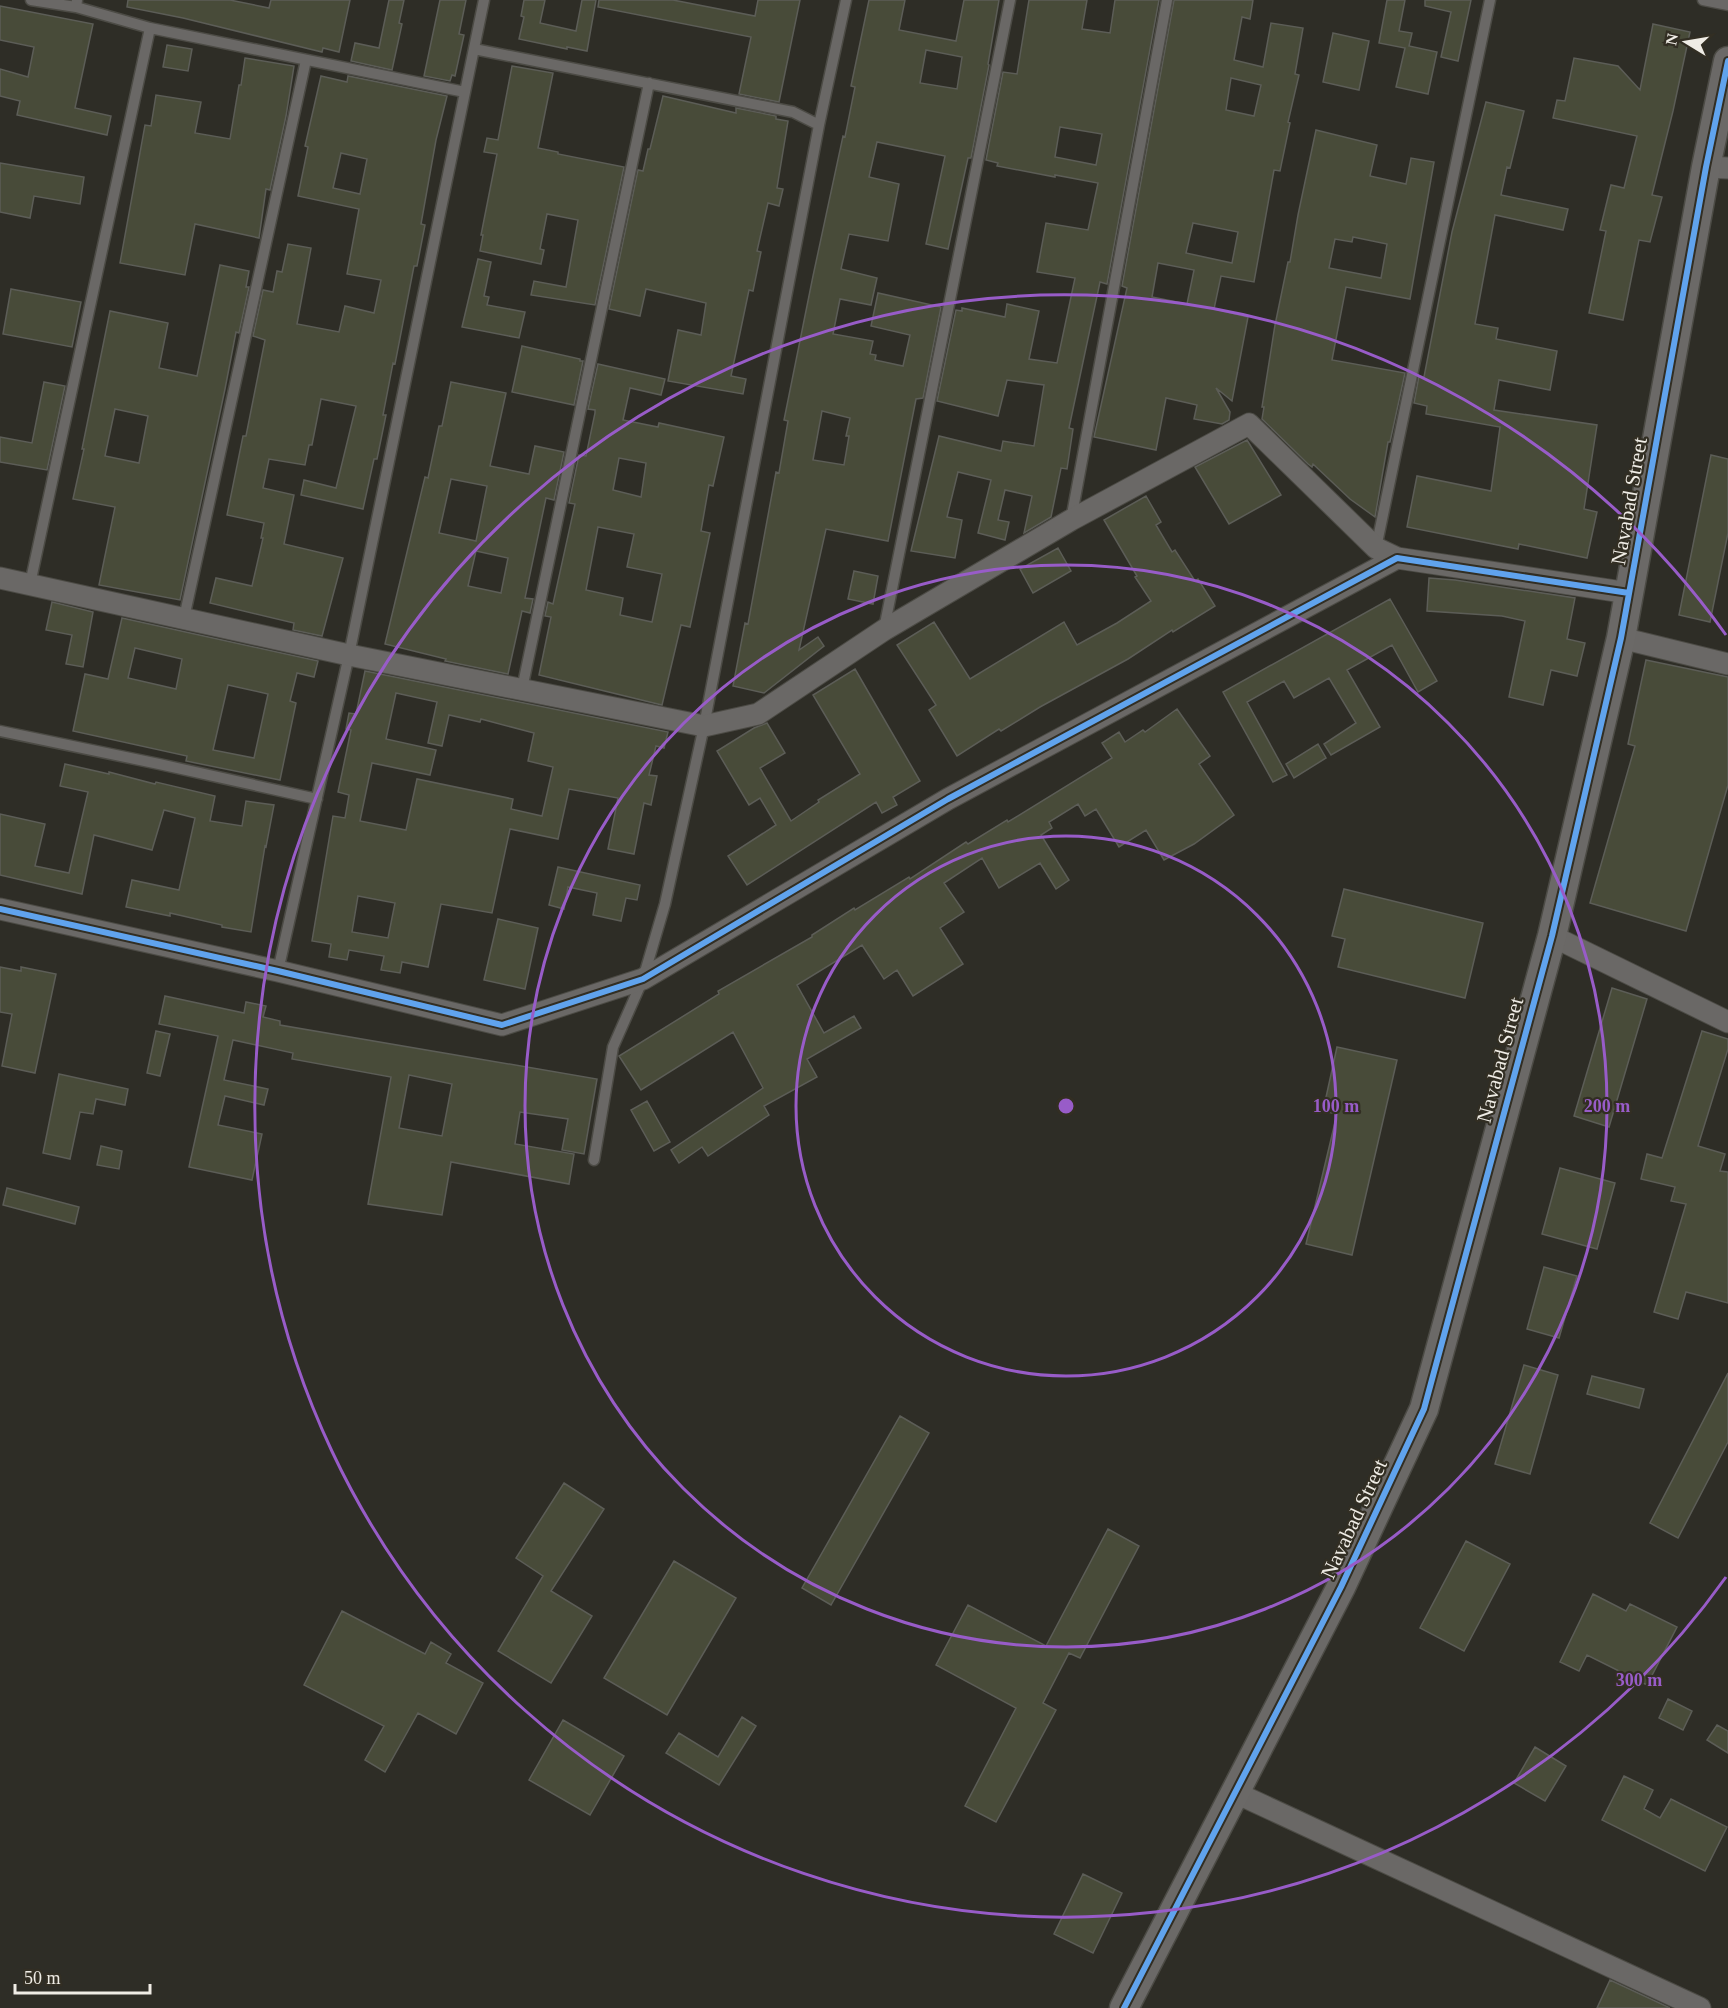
<svg xmlns="http://www.w3.org/2000/svg" width="1728" height="2008" font-family="Georgia,serif">
<style>
.building{fill:#484b39;stroke:#5c5d57;stroke-width:1.5;fill-rule:evenodd}
.lines{fill:none;stroke-linecap:round;stroke-linejoin:round}
.lane-casing{stroke:#4c4b45;stroke-width:13}
.street-casing{stroke:#4c4b45;stroke-width:23}
.secondary-casing{stroke:#4c4b45;stroke-width:31}
.lane{stroke:#6a6866;stroke-width:10}
.street{stroke:#6a6866;stroke-width:21}
.secondary{stroke:#6b6967;stroke-width:28}
.cycleway-casing{stroke:#322e23;stroke-width:10}
.cycleway{stroke:#60a3ed;stroke-width:6}
.ring{fill:none;stroke:#985cc8;stroke-width:3}
.labels{text-anchor:middle;dominant-baseline:central;stroke-width:4.5;stroke-linejoin:round;paint-order:stroke}
.street-label{font-size:21px;fill:#efece5;stroke:#322e23}
.centre{fill:#985cc8;stroke:#322e23;stroke-width:3}
.ring-label{font-size:18px;text-anchor:middle;font-weight:bold;fill:#985cc8;stroke:#322e23;stroke-width:4.5;stroke-linejoin:round;paint-order:stroke}
</style>
<rect width="100%" height="100%" fill="#2e2d26"/>
<path class="building" d="M128 0H230L269 8 271 0H350L339 52 323 48 322 52 183 18 127 7Z
M389 0H404L399 23 402 24 392 70 351 61 355 43 379 48Z
M440 0H466L459 34 464 35 455 76 452 75 450 81 424 76Z
M524 0H545L540 23 576 31 582 0H596L587 51 567 47V49L519 39 524 17 521 16Z
M599 0H673L755 16 758 0H800L779 102 739 94 751 37 598 7Z
M869 0H905L899 30 956 41 964 0H999L988 64 989 65 971 158H968L948 249 926 244 945 156 877 142 869 177 899 184 888 241 849 234 841 269 877 278 871 305 840 299 833 334 873 341 870 354 876 355 875 360 903 366 910 335 871 326 878 293 941 307 923 398 916 399 888 541 826 529 799 650 818 637 824 646 764 693 733 686 745 623 748 624 776 472 779 473 788 421 784 420 813 276 843 136 845 137 855 87 851 86ZM926 50 962 57 957 89 920 83ZM822 411 850 418 846 436H849L844 465 813 460Z
M1029 0H1087L1082 29 1110 33 1115 0H1159L1107 284 1100 282 1069 428 1073 429 1067 469 1061 468 1051 517 1024 533 1032 496 1005 490 998 520 1009 522 1005 540 978 533 991 480 958 472 947 517 962 520 955 558 911 551 939 436 1001 451 1003 441 1034 446 1044 385 1007 380 998 416 937 401 956 310 962 311V308L1005 317 1007 304 1039 311 1029 359 1057 363 1075 278 1037 272 1046 223 1088 230 1098 183 1055 175V177L997 166 998 163 986 160 1003 72 1017 74ZM1060 127 1102 134 1096 165 1055 157Z
M1174 0H1253L1250 19 1242 17 1234 60 1263 67 1271 23 1303 28 1295 74 1299 75 1288 122 1290 123 1280 171 1274 170 1254 282 1221 276 1214 309 1248 317 1232 401 1216 388 1230 412 1229 420 1222 424 1194 419 1197 405 1166 398 1156 450 1094 437 1127 288 1122 286ZM1231 78 1261 85 1254 116 1226 110ZM1193 223 1238 232 1232 263 1186 253ZM1158 263 1194 270 1187 304 1152 297Z
M1387 0H1405L1399 31 1412 33 1409 46 1437 52 1428 94 1396 87 1405 48 1379 43Z
M1425 0H1471L1458 61 1441 57 1451 12 1425 6Z
M0 6 93 24 75 108 111 116 107 135 17 115 20 101 0 96V69L28 77 34 47 0 40Z
M1653 24 1690 32 1673 111 1652 195 1662 197 1650 242 1639 240 1623 320 1589 313 1606 231 1600 230 1611 185 1624 188 1637 136 1553 118 1557 100 1565 101 1574 58 1618 66 1640 90Z
M1333 33 1369 41 1359 90 1323 82Z
M167 45 192 49 188 71 163 67Z
M245 58 294 66 286 116 270 190 266 189 259 238 195 224 185 275 120 263 145 125 151 126 156 95 201 102 195 133 230 139 239 85H241Z
M512 66 553 73 538 148 558 152V154L624 167 595 305 531 295 534 281 566 287 578 220 547 214 540 249 544 250 541 264 480 251 483 235H481L497 154 484 152 487 138 498 140Z
M321 76 347 82 348 76 447 96 436 140 421 224 425 225 417 266H414L395 364 393 363 383 415H386L377 459H374L363 509 301 495 304 480 336 488 356 406 321 399 312 445H309L305 465 269 459 263 488 294 495 284 544 343 558 322 636 293 630 294 623 210 603 216 578 252 586 263 538H261L264 523 227 515 243 436H246L265 340 253 336 263 290 273 292 277 271 282 272 288 244 311 248 297 324 339 332 345 306 374 313 381 280 347 274 359 209 298 196 308 147 305 146ZM341 153 367 159 360 194 333 188Z
M663 96 736 113V108L776 116V119L788 121 777 188 783 189 779 206 768 203 757 251 761 252 753 291 749 290 731 376 746 379 743 394 668 381 678 330 701 335 706 303 646 289 640 316 609 309 638 170 643 171 648 149H650Z
M1486 102 1524 111 1510 168 1507 167 1501 195 1568 209 1563 230 1495 215 1475 324 1498 328 1496 339 1557 351 1550 390 1499 380 1494 410 1597 425 1584 509 1597 512 1587 558 1519 544 1518 549 1407 527 1417 476 1491 491 1500 427 1426 414 1427 406 1414 403 1419 376 1424 377 1452 232Z
M1316 130 1377 145 1370 176 1406 184 1411 158 1434 162 1410 299 1346 287 1332 360 1405 373 1390 442H1388L1375 517 1350 499 1313 464 1312 467 1308 464 1262 419 1264 407H1262L1275 325 1288 262H1290L1298 215ZM1353 237 1387 244 1381 278 1329 268 1335 239 1352 242Z
M0 163 84 177 80 204 34 196 30 218 0 212Z
M478 259 491 262 484 296 489 297 487 305 525 312 519 338 462 327Z
M220 265 249 271 246 287H249L239 333 236 332 225 389 180 600 99 585 115 507 73 499 84 449H82L110 311 168 323 159 368 197 376ZM115 409 148 416 139 463 105 456Z
M11 289 81 302 72 347 3 334Z
M522 346 580 359V361H583L574 405 512 392Z
M598 364 665 379 661 395 630 388 623 420 658 427 659 423 724 437 713 486 709 485 701 531 710 533 690 627 681 625 662 705 539 675 551 617 545 616 548 602 553 604 575 504 569 503 579 455 586 456 595 413V410L588 409ZM619 458 646 463 641 497 613 490ZM598 527 634 534 627 567 662 574 652 622 620 615 623 598 586 590Z
M44 382 65 386 47 470 0 462V437L32 443Z
M451 382 506 393 490 466 529 474 535 446 564 452 554 500 546 498 525 598 533 599 530 613 522 611 508 674 445 661 446 659 385 644 425 477 428 478 439 426H442ZM451 479 487 486 476 541 439 533ZM476 551 508 558 501 593 468 586Z
M1247 440 1281 495 1229 524 1195 467Z
M1711 455 1728 459V533L1710 622 1679 615Z
M1146 496 1161 522 1156 525 1172 552 1175 550 1195 581 1198 579 1215 606 1173 632 1172 630 1128 659 1040 707 1001 731 999 729 957 756 929 710 936 705 897 645 934 622 970 679 1064 622 1077 645 1117 623 1151 601 1135 577 1137 576 1104 520Z
M1058 548 1071 571 1033 593 1020 569Z
M854 571 878 576 873 604 848 599Z
M1429 578 1455 580 1575 598 1567 639 1585 643 1577 676 1551 670 1543 705 1509 697 1525 621 1502 616 1427 611Z
M1390 599 1437 681 1418 692 1392 645 1347 670 1380 727 1331 755 1324 744 1356 723 1329 678 1294 698 1284 681 1247 702 1287 775 1273 782 1223 692Z
M52 602 93 612 83 667 66 664 72 635 46 630Z
M122 618 318 661 314 677 297 673 290 701 296 703 280 780 186 761 187 756 73 731 85 674 108 679ZM135 648 182 659 176 689 128 678ZM228 685 268 694 254 758 213 750Z
M1646 660 1728 677V785L1686 931 1590 903 1635 746 1628 744Z
M855 669 920 781 893 797 897 805 882 813 876 802 747 885 728 856 776 825 760 798 749 805 717 751 754 728 767 723 785 753 760 768 791 821 819 802 818 800 860 774 813 695Z
M365 671 668 732 664 748 656 746 649 775 657 776 651 805 644 803 634 854 608 849 618 798 569 789 558 839 510 829 492 913 441 904 428 967 402 962 400 973 381 970 384 956 349 950 347 960 329 957 331 944 312 941 333 816 345 818 349 795 338 792 351 730 346 729 349 713 356 714ZM396 693 437 702 428 743 442 746 449 715 480 722 481 719 534 733 528 761 553 767 542 816 511 809 513 799 417 779 406 830 360 821 372 763 430 775 436 750 386 739ZM358 896 395 903 388 938 352 932Z
M1177 709 1210 756 1199 764 1234 815 1194 844 1164 860 1146 830 1119 847 1096 809 1085 816 1078 804 1049 822 1052 828 1041 835 1069 880 1056 889 1040 863 999 888 982 858 944 883 964 912 940 928 963 964 913 996 897 970 884 979 862 945 797 985 824 1033 854 1016 861 1028 807 1059 817 1077 764 1106 769 1115 708 1156 702 1147 679 1163 671 1150 763 1088 733 1032 641 1090 619 1056 719 994 718 991 812 937V935L854 908 855 910 909 877 910 879 966 842 968 844 1007 820 1008 822 1112 758 1102 743 1119 732 1125 742 1143 730 1145 732Z
M1318 744 1326 758 1294 778 1286 764Z
M65 764 109 774V772L155 784 156 782 215 796 210 821 242 826 246 801 274 805 266 847 265 846 251 932 222 927V925L170 913V916L126 907 132 880 179 890 195 818 164 810 152 850 94 835 82 894 0 875V814L45 824 35 866 69 873 88 792 60 786Z
M558 867 640 885 637 900 626 898 621 921 593 915 597 893 568 887 564 909 549 905Z
M1344 889 1483 923 1465 998 1338 967 1345 939 1332 936Z
M498 919 538 928 525 989 484 980Z
M0 967 21 971V967L56 974 35 1073 2 1066 12 1014 0 1012Z
M1612 988 1647 999 1609 1127 1574 1116Z
M165 996 244 1013 246 1002 266 1006 263 1017 280 1021V1025L597 1079 584 1154 562 1150 568 1119 520 1112 515 1144 574 1154 569 1184 451 1162 442 1215 368 1204 391 1077 292 1059 293 1053 233 1040 224 1080 268 1089 264 1105 225 1096 218 1125 262 1134 252 1180 189 1167 218 1036 159 1024ZM409 1075 452 1084 442 1136 399 1128Z
M156 1031 170 1034 160 1076 147 1073Z
M1702 1031 1728 1039V1049L1698 1146 1725 1154 1720 1171 1728 1172V1303L1686 1292 1678 1319 1654 1312 1686 1204 1671 1201 1675 1187 1641 1179 1647 1154 1662 1158Z
M1337 1047 1397 1060 1352 1255 1306 1244 1337 1114 1323 1111Z
M59 1074 128 1089 125 1105 96 1099 93 1114 80 1112 70 1159 43 1153Z
M647 1101 670 1142 654 1151 631 1110Z
M101 1146 122 1151 119 1169 97 1165Z
M1560 1168 1615 1183 1597 1249 1542 1234Z
M7 1188 79 1207 75 1224 3 1205Z
M1544 1267 1577 1276 1559 1338 1527 1329Z
M1524 1365 1558 1375 1530 1474 1495 1464Z
M1728 1373V1442L1678 1538 1650 1523Z
M1592 1376 1644 1389 1639 1408 1587 1394Z
M900 1416 929 1433 831 1605 802 1588Z
M564 1483 604 1509 551 1591 592 1616 551 1683 498 1651 543 1576 516 1558Z
M1108 1529 1139 1546 1080 1658 1069 1653 1043 1703 1056 1710 996 1822 965 1806 1016 1708 936 1665 968 1605 1046 1646Z
M1466 1541 1510 1564 1464 1651 1420 1628Z
M674 1561 736 1598 667 1715 604 1678Z
M1593 1594 1626 1611 1630 1604 1677 1627 1647 1685 1587 1655 1579 1671 1560 1662Z
M342 1611 425 1654 431 1642 451 1654 446 1663 483 1683 456 1734 418 1713 385 1772 365 1760 384 1726 304 1685Z
M1668 1699 1692 1711 1683 1730 1659 1718Z
M742 1717 756 1726 719 1785 666 1753 679 1733 718 1757Z
M563 1720 624 1756 590 1815 529 1780Z
M1717 1725 1728 1731V1753L1707 1740Z
M1535 1747 1566 1766 1545 1801 1514 1783Z
M1624 1776 1653 1790 1644 1809 1660 1818 1671 1799 1727 1827 1705 1871 1602 1820Z
M1083 1874 1122 1893 1093 1953 1054 1934Z
M1610 1980 1670 2008H1597Z"/>
<g class="lines">
<g class="lane-casing">
<path id="lane" d="M31 0 76 7 77 0
M1703 0 1728 5
M150 28 465 92
M474 49 793 112 819 125
M1071 520 1167 0
M1376 548 1490 0
M30 584 150 28 76 7
M184 618 306 60
M884 629 1010 0
M522 689 649 83
M0 731 159 764 317 799
M278 971 349 655 484 0
M594 1160 613 1047 643 979 665 904 704 726 819 125 846 0"/>
</g>
<g class="street-casing">
<path id="street" d="M1706 167 1728 168
M0 578 349 655 704 726 758 714 884 630 1071 520 1249 424 1376 548 1397 558
M1621 638 1728 664
M0 909 278 971 502 1025 643 979 948 799 1397 558 1629 593
M1552 936 1728 1022
M1236 1793 1700 2008"/>
</g>
<g class="secondary-casing">
<path id="secondary" d="M1124 2008 1341 1587 1424 1409 1552 936 1621 638 1706 167 1728 61"/>
</g>
<use href="#lane" class="lane"/>
<use href="#street" class="street"/>
<use href="#secondary" class="secondary"/>
<g class="cycleway-casing">
<path id="cycleway" d="M0 909 278 971 502 1025 643 979 948 799 1397 558 1629 593
M1124 2008 1341 1587 1424 1409 1552 936 1621 638 1706 167 1728 61"/>
</g>
<use href="#cycleway" class="cycleway"/>
</g>
<g class="ring">
<circle cx="1066" cy="1106" r="270"/>
<circle cx="1066" cy="1106" r="541"/>
<path d="M1726 1577A811 811 0 1 1 1726 635"/>
</g>
<g class="labels">
<g class="street-label">
<text transform="translate(1629 501) rotate(-80)">Navabad Street</text>
<text transform="translate(1500 1060) rotate(-75)">Navabad Street</text>
<text transform="translate(1354 1519) rotate(-65)">Navabad Street</text>
</g>
</g>
<circle cx="1066" cy="1106" r="9" class="centre"/>
<g class="ring-label">
<text x="1336" y="1112">100 m</text>
<text x="1607" y="1112">200 m</text>
<text x="1639" y="1686">300 m</text>
</g>
<g transform="translate(1686 42) rotate(281)" stroke="#322e23" stroke-width="4.5" paint-order="stroke">
<path d="M0-4.5L10 22L0 15L-10 22Z" fill="#efece5"/>
<text y="-9" font-size="16" font-weight="bold" text-anchor="middle" fill="#efece5">N</text>
</g>
<path d="M15 1984v9h135v-9" fill="none" stroke="#efece5" stroke-width="3"/>
<text x="24" y="1984" font-size="18" fill="#efece5" stroke="#322e23" stroke-width="4.5" paint-order="stroke">50 m</text>
</svg>
